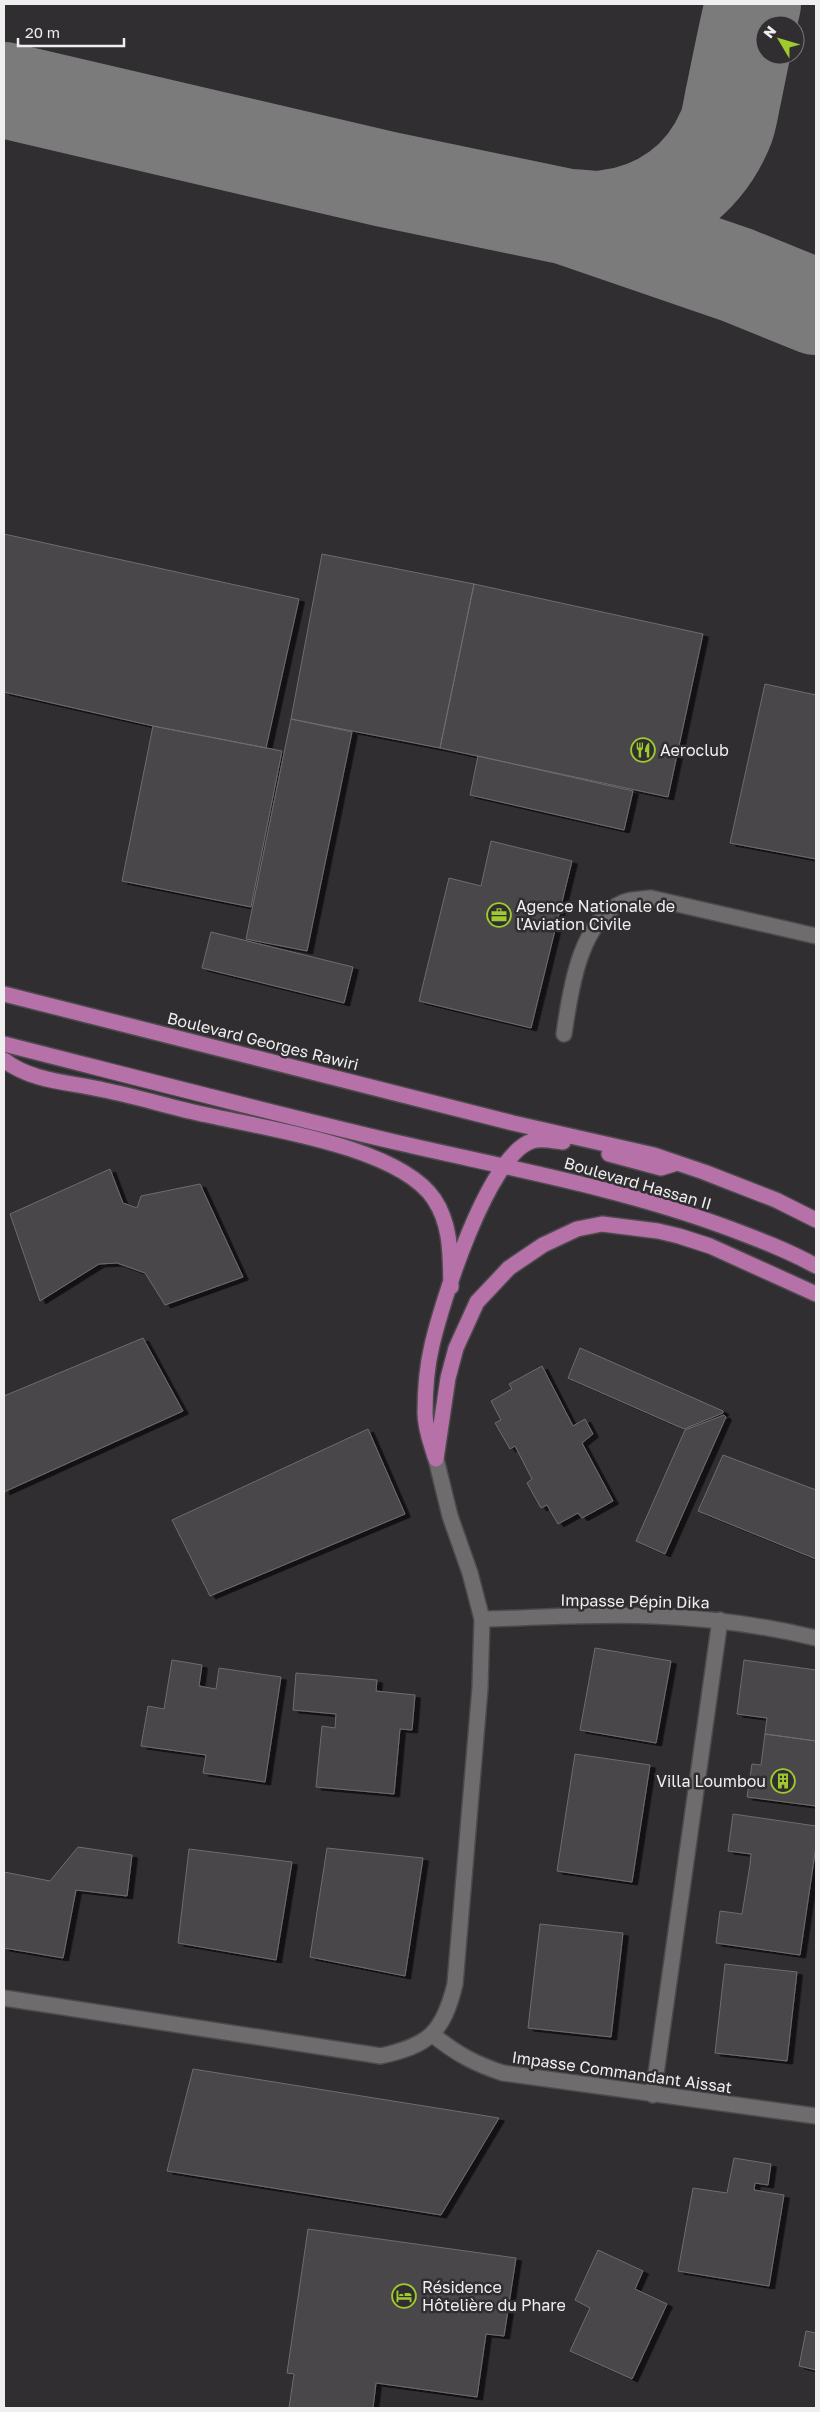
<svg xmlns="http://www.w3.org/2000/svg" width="820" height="2412" font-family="'Golos Text',sans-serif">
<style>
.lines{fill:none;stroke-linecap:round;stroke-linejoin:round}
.taxiway{stroke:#7c7b7c;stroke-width:96}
.building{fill:#494648;stroke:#6f6c6e;filter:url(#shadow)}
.service-casing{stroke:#4c4a4c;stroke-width:18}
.minor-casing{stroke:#4c4a4c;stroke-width:18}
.secondary-casing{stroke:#4c4a4c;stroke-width:18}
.primary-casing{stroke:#4c4a4c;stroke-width:18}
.service{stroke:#6f6c6e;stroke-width:15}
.minor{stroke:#6f6c6e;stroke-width:15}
.secondary{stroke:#6f6c6e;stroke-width:15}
.primary{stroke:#b571a8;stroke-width:15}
.labels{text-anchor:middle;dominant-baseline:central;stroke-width:5;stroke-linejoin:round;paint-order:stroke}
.poi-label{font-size:16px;fill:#f0eff0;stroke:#302e30;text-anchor:start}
.street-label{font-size:16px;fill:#f0eff0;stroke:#302e30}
</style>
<defs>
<filter id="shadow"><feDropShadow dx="5.5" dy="3" stdDeviation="0" flood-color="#0009"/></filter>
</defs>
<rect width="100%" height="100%" fill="#302e30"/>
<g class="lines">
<path class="taxiway" d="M4 90 385 179 568 217 737 275 816 307
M568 217C580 217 594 220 606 218 659 212 704 180 725 130 730 119 731 105 734 93 740 63 746 33 753 4"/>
</g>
<path class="building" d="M4 534 299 599 266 748 153 726 4 692Z
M322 554 474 584 440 748 291 719Z
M474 584 703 634 668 797 440 748Z
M765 684 816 695V859L730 843Z
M291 719 352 732 307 951 246 939Z
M153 726 282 751 251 907 122 881Z
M478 756 633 791 624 830 470 795Z
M491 841 572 861 531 1028 419 1001 449 878 481 886Z
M211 932 353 967 344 1003 202 968Z
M110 1169 123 1203 137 1208 141 1196 200 1184 243 1277 165 1305 145 1273 117 1263 99 1264 40 1301 10 1214Z
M143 1338 183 1411 4 1492V1396Z
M580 1348 723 1411V1413L684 1429 568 1378Z
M542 1366 573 1426 585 1419 593 1434 582 1443 613 1501 582 1518 578 1513 558 1524 547 1505 541 1508 527 1483 532 1479 515 1446 510 1449 495 1423 501 1420 491 1401 512 1389 509 1384Z
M724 1415 726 1417 665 1554 636 1541 685 1430Z
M368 1429 405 1514 210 1596 172 1520Z
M723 1455 816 1490V1559L698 1511Z
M595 1648 671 1661 656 1743 580 1730Z
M172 1660 202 1665 199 1686 216 1689 219 1668 281 1677 265 1782 203 1773 206 1755 141 1746 148 1706 164 1709Z
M744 1660 816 1670V1741L765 1734 767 1718 737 1714Z
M296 1673 377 1680 376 1691 415 1695 412 1730 400 1729 394 1794 316 1787 322 1726 335 1728 336 1714 293 1710Z
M765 1734 816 1741V1806L747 1797 752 1764 761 1765Z
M575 1754 650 1765 632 1882 557 1871Z
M733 1814 816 1826V1846L800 1955 716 1943 720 1911 742 1914 750 1865 751 1854 728 1851Z
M78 1847 132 1855 127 1896 76 1890 63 1958 4 1948V1872L50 1881Z
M327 1848 423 1858 405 1976 310 1957Z
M189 1849 292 1862 276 1960 178 1943Z
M540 1924 623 1933 611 2037 528 2028Z
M725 1964 797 1972 787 2061 715 2053Z
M193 2069 499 2118 441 2215 167 2171Z
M734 2158 771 2164 768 2185 755 2183 754 2190 784 2195 769 2286 678 2271 693 2188 727 2193Z
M308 2229 516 2258 504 2336 486 2334 477 2397 376 2383 373 2408H289L294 2374 287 2373Z
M598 2250 643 2271 635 2289 667 2304 632 2379 570 2351 590 2308 575 2300Z
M806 2331 816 2333V2370L799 2366Z"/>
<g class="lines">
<g class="service-casing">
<path id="service" d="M564 1034C570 993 579 920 624 902 632 899 643 899 651 898L816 936"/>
</g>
<g class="minor-casing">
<path id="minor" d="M482 1619C539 1618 596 1613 654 1616 709 1618 762 1625 816 1638
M433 2035C457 2054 475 2064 503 2073L816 2116
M653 2095 720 1620"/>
</g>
<g class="secondary-casing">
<path id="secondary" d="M4 1998 381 2056C429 2045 443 2033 455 1984L480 1688 482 1619 470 1573 450 1516 436 1459"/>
</g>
<g class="primary-casing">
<path id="primary" d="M4 994 513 1123 654 1155 704 1172 776 1200 816 1220
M4 1044C134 1077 264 1111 395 1142 507 1168 622 1188 731 1229 760 1240 789 1251 816 1266
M4 1060C32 1082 71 1082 104 1090 139 1097 173 1108 207 1115 268 1129 399 1147 434 1199 452 1226 450 1257 451 1287
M609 1154 661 1168 677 1163
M435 1457C431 1443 425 1429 425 1413 425 1392 427 1366 432 1345 442 1302 488 1155 532 1141 542 1138 553 1141 563 1142
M436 1459 448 1378 456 1348 477 1302 509 1268 543 1245 577 1229 602 1224 658 1231 679 1236 710 1246 816 1294"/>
</g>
<use href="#service" class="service"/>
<use href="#minor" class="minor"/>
<use href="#secondary" class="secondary"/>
<use href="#primary" class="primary"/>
</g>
<defs>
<g id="restaurant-ring" transform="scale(1.25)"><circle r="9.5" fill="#302e30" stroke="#9fca2e" stroke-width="1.5"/><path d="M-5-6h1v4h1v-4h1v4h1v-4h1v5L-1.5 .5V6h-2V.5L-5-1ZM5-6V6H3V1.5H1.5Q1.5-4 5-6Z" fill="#9fca2e"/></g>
<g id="office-ring" transform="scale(1.25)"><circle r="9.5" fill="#302e30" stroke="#9fca2e" stroke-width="1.5"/><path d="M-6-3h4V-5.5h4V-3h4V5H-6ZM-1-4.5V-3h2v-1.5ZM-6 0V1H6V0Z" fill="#9fca2e"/></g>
<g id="building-ring" transform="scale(1.25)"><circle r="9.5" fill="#302e30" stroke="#9fca2e" stroke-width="1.5"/><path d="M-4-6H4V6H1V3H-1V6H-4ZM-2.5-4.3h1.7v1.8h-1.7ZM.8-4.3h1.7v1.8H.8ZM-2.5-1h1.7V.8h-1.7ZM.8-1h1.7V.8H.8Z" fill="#9fca2e"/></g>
<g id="hotel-ring" transform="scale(1.25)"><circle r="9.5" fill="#302e30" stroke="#9fca2e" stroke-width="1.5"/><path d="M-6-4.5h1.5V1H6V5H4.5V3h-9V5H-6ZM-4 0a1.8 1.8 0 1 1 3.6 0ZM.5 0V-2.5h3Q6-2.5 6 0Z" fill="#9fca2e"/></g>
</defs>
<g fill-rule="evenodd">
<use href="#restaurant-ring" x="643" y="750"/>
<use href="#office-ring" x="499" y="915"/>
<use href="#building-ring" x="783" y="1781"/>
<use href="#hotel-ring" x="404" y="2296"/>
</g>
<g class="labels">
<g class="poi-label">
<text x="660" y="750">Aeroclub</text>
<text x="516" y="906">Agence Nationale de<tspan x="516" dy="18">l'Aviation Civile</tspan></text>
<text x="766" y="1781" text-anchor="end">Villa Loumbou</text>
<text x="422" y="2287">Résidence<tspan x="422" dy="18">Hôtelière du Phare</tspan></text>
</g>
<g class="street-label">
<text transform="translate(263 1041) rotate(14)">Boulevard Georges Rawiri</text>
<text transform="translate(638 1183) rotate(16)">Boulevard Hassan II</text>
<text transform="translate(635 1601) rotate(1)">Impasse Pépin Dika</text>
<text transform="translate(622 2072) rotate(8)">Impasse Commandant Aissat</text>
</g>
</g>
<rect width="820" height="2412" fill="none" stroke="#f0eff0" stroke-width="10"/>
<g transform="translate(780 40) rotate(308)"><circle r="24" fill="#302e30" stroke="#7d7b7d"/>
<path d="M0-4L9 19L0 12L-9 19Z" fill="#9fca2e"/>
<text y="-8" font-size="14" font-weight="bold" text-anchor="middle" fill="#f0eff0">N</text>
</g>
<path d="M18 38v8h106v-8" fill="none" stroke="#f0eff0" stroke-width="2.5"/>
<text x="25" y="38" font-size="15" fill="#f0eff0" stroke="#302e30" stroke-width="4" paint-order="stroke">20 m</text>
</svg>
